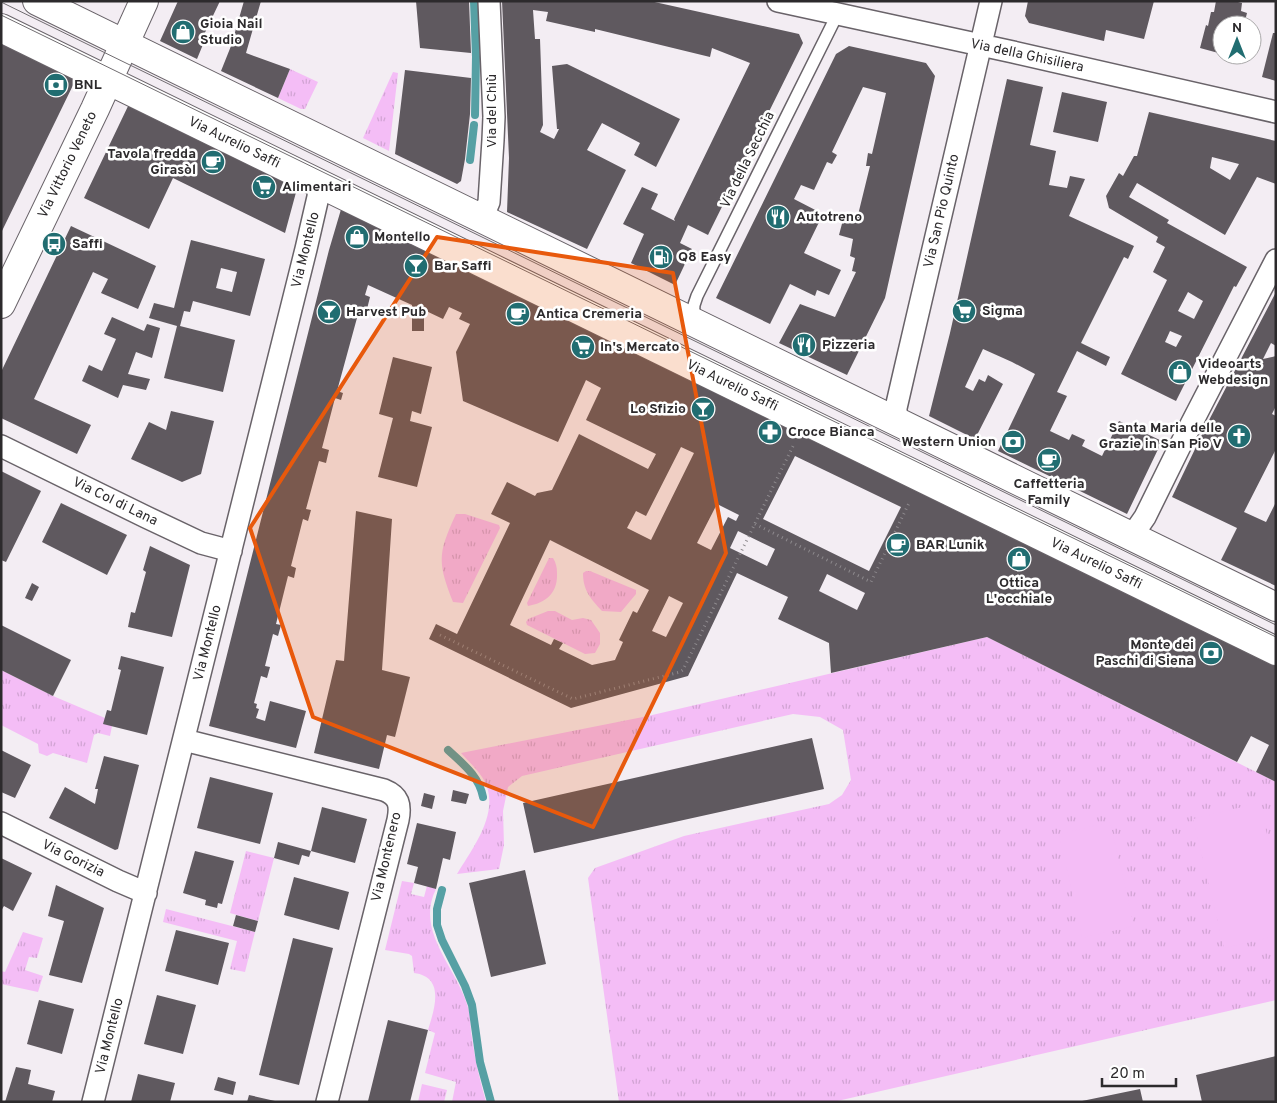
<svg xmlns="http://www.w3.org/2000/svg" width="1277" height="1103" font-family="Overpass,sans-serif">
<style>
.grass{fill:url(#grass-tufts)}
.garden{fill:#f4bdf6}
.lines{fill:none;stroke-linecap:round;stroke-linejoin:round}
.stream{stroke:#56a0a4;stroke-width:8}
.building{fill:#5f595f;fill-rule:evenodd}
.lane-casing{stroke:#696369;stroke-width:14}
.street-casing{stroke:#696369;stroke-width:24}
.secondary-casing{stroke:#696369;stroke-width:30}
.primary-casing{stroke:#696369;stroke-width:30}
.path{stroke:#8e8a8e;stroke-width:3;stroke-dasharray:1 4;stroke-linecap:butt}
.lane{stroke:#fff;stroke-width:11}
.street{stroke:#fff;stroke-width:21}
.secondary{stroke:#fff;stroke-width:28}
.primary{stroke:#fff;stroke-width:28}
.tram{stroke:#706c70;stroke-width:1}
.marked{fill:#e8590c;fill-opacity:0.2;stroke:#e8590c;stroke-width:4;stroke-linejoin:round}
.labels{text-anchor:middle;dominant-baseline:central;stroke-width:5;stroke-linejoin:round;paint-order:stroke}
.poi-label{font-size:14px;font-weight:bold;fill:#2c2a2c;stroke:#fff;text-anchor:start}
.street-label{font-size:14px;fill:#2c2a2c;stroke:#fff}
</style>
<defs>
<pattern id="grass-tufts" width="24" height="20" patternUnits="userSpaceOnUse" patternTransform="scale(1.25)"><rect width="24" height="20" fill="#f4bdf6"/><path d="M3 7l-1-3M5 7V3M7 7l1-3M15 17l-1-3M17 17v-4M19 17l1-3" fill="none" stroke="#d1a3d3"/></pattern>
</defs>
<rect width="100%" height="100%" fill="#f3edf3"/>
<path class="grass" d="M290 69 318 82 305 109H301L278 98Z
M393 72 398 73 389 151 363 138Z
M456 514H465L499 525 500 528 463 603 453 602C437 562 438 553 456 514Z
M549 558H553C556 563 557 567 557 573 558 593 546 603 528 606L527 603Z
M586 571H590L636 590V594L621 612 602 611C591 599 583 591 583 573Z
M548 611H555L572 620 583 618 591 620 600 633V644L595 653 585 654 527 625 526 622 528 619Z
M987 637 1276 782V1000L833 1102H619L588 878 595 868 684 836 829 804 842 795 851 780 843 730 820 717 793 714 522 776 508 787 503 811 504 845 499 869 457 874C474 846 503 809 482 777 476 768 468 761 461 753L648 716Z
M1 670 53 696 105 718 112 726 110 736 98 733 94 735 87 763 53 753 47 756 39 753 38 744 1 725Z
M246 851 274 858 258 921 230 913Z
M402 881 414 883 411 894 424 897 427 886 436 889C414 933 459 969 469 1011 471 1020 470 1029 472 1038 475 1060 480 1081 486 1102H452L456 1082 425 1073 435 1033 428 1030C434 1010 446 977 414 973L412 956 409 954 385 950Z
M166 909 255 932 245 972 230 969 237 941 163 922Z
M23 932 43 938 37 958 29 957 25 970 43 976 38 992 1 984V971L5 972Z
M422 1084 447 1090 444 1102H418Z"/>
<path class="garden" d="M1259 803 1276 870V936L1224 948 1193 819Z
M1110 822 1134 926 1082 938 1059 834Z"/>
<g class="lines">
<path class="stream" d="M474 1 476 57 475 115
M470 160 474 125
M448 750C463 764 479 776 483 797
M442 890 437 909V925L442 940 465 986 472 1005 480 1062 491 1102"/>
</g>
<path class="building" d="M178 1H220L201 41 204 42 197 59 160 41Z
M244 1H261L246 53 290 69 278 98 221 71 231 46Z
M416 1H469L471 53 420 48Z
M502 1H650L799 34 803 43 708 235 688 225 680 243 692 249 675 285 631 263 644 234 623 224 642 187 658 194 651 209 675 221 674 219 750 63 712 48 710 57 595 29V32L546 21 548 12 533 10 535 39H540L543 125 540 132 554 139 559 129H557L552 66 567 64 680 119 656 167 634 155 640 143 602 123 587 150 626 170 587 249 507 212 509 158Z
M1028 1H1154L1144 39 1106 30 1104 41 1029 23 1025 16Z
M1216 1H1234L1242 3 1241 11 1247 13 1244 25H1222V54L1200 48 1206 25 1208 26 1211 12H1214Z
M1273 33H1276V81L1262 77Z
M1 39 77 77 1 233Z
M849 46 926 63 935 76 885 298 847 375 779 343 800 304 835 317 856 272 852 271 855 258 850 256 853 239 839 235 844 216 857 219 870 166H866L868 153 872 154 886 93 863 87 832 152 837 155 832 164 827 162 814 190 801 185 794 199 823 214 804 253 841 270 829 295 817 290 815 296 790 284 770 324 716 298 836 54Z
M405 70 471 78 470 114 465 159 461 181 457 184 395 154Z
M1007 79 1043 87 1030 145 1056 151 1049 185 1067 188 1070 176 1085 179 1069 216 1134 246 1128 259 1124 257 1081 343 1110 357 1106 366 1077 351 1057 392 1067 396 1050 431 1069 440 1072 434 1085 440 1082 446 1102 456 1119 421 1162 441 1127 514 998 451 1035 374 1012 362 983 349 965 387 973 391 979 379 985 382 988 375 1003 384 975 439 929 416 950 333Z
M1062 92 1107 102 1098 142 1053 132Z
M130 102 298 185 285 233 173 178 149 229 84 198Z
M1149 112 1276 141V184L1257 177 1225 235 1137 183 1129 197 1169 220 1167 223 1247 267 1236 287 1234 286 1176 401 1121 374 1167 280 1153 272 1165 247 1156 242 1158 237 1109 208 1106 196 1119 173 1123 176 1134 156H1137ZM1212 157 1239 164 1230 180 1210 168ZM1188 292 1203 301 1194 319 1178 311ZM1170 331 1182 336 1176 347 1165 342Z
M342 206 1276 662V782L1256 772 1269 745 1251 736 1237 762 987 637 831 673 829 643 778 619 788 597 737 573 688 676 571 708 429 639 436 624 457 634 510 523 491 514 507 482 535 496 537 493 552 490 579 434 648 469 656 454 586 420 601 388 586 380 558 442 463 401 456 352 470 324 459 319 462 313 449 307 443 319 424 310V331H412V305L368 285 365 295 370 297 367 309 360 307 337 391 343 393 341 400 335 398 322 448 329 450 326 463 319 461 306 509 311 510 308 521 303 519 291 566 296 568 294 578 288 576 276 624 281 625 278 636 273 634 265 666 270 667 267 678 261 676 254 703 257 704 256 708 259 709 256 718 265 721 270 701 306 711 296 748 209 726 329 250ZM681 447 694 453 651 540 627 528 636 511 646 516ZM795 456 901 507 869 571 763 519ZM717 504 739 515 736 521 728 517 711 550 697 543ZM738 531 775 549 767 566 730 548ZM550 540 649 590 637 613 633 611 619 640 623 642 615 660 592 665 559 649 563 643 554 639 551 645 510 625ZM827 574 865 593 857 610 819 591ZM669 596 683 603 666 637 652 631Z
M71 226 156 266 138 309 101 293 108 279 93 272 34 399 91 425 77 454 1 418V372Z
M191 240 265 259 250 316 193 301 190 312 184 311 180 326 235 340 223 392 164 378 177 326 149 318 154 303 174 308ZM221 268 237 272 232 292 216 288Z
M1276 292V346L1271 343 1263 359 1276 356V406L1272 414 1276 416V449L1244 512 1266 522 1276 502V586L1221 560 1237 528 1172 497 1208 422Z
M112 317 144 331 147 324 160 328 152 358 136 352 128 374 150 379 146 390 123 385 118 398 82 381 89 365 102 371 116 339 104 334Z
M393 357 432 367 421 414 412 411 410 421 432 427 417 487 378 477 393 418 379 414Z
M171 411 214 421 201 474 182 482 131 459 149 422 166 430Z
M1 471 41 491 6 562 1 560Z
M61 503 127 535 107 575 42 542Z
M356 511 392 519 382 670 410 677 395 737 387 735 379 769 314 753 336 660 344 661Z
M150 546 190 565 172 637 128 627 131 612 135 613 146 572 143 570Z
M32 583 39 587 32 601 25 598Z
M1 625 71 660 53 696 1 670Z
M121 656 164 667 147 735 103 724 107 710 111 711 121 670 118 669Z
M812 738 824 789 534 853 523 803Z
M1 750 31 765 15 798 1 792Z
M104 756 139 765 118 849 115 850 49 818 65 787 95 804 98 789H95Z
M210 777 273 793 260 844 197 828Z
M453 790 469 794 466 804 451 801Z
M424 793 435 796 432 809 421 806Z
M322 807 367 819 355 863 311 851Z
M417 823 456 832 450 860 443 858 436 889 414 883 418 867 407 864Z
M278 842 311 851 309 857 302 855 299 865 274 858Z
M195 851 234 861 222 904 218 903 217 908 205 905 206 900 183 893Z
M1 858 32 873 13 911 4 906 1 911Z
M525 870 546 964 491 977 469 883Z
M294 877 349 892 339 930 284 915Z
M56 885 104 908 82 983 49 975 64 921 48 916Z
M236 915 258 921 255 932 233 926Z
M176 930 229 943 218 985 165 971Z
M293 938 333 948 299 1085 259 1075Z
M157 995 196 1005 183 1054 144 1044Z
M39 1000 74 1009 62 1054 27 1044Z
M388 1020 428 1030 410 1102 368 1101Z
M1276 1056V1102H1202L1196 1075Z
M16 1067 31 1070 28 1084 55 1091 52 1102H5Z
M138 1074 175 1083 170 1102H131Z
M218 1077 236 1082 233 1095 214 1090Z
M1140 1089 1143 1102H1082V1101Z
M249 1095 275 1101V1102H247Z"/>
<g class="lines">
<g class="lane-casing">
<path id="lane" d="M693 321 694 305 697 296 837 15"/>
</g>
<g class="street-casing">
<path id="street" d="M778 1 1013 52 1276 112
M481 218 484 214 489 202 493 140 494 117 489 1
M896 421V408L905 369 991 1
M1 446 146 517 201 543 231 551
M1128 534 1136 530 1145 517 1184 438 1276 260
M184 740 384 790C399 796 401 805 398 820L327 1102
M1 823 118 881 146 893
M93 1102 306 249 318 197 319 184"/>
</g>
<g class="secondary-casing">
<path id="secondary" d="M1 28 1276 651
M1 304 95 109 144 1"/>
</g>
<g class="primary-casing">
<path id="primary" d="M37 1 1276 607"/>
</g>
<path class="path" d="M755 524 871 582 910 501
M440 635 573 699 680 672 683 670 794 444"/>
<use href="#lane" class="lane"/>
<use href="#street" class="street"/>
<use href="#secondary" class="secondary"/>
<use href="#primary" class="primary"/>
<path class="tram" d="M1 2 1276 625
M1 15 1276 637"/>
</g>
<path class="marked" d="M437 237 673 273 726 553 593 827 313 717 250 528Z"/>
<defs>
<g id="shop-disc" transform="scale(1.25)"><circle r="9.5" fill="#216d71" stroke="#fff"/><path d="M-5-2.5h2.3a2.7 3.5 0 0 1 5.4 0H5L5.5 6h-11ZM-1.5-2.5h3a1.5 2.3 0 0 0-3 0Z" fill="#fff"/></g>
<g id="bank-disc" transform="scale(1.25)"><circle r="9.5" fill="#216d71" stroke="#fff"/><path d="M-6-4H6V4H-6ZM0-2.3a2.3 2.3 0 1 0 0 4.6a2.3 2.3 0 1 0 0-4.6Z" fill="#fff"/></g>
<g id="cafe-disc" transform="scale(1.25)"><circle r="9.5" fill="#216d71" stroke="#fff"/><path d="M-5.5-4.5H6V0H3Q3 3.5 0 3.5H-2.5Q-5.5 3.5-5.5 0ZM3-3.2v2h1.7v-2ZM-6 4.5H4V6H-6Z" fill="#fff"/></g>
<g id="supermarket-disc" transform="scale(1.25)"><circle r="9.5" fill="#216d71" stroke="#fff"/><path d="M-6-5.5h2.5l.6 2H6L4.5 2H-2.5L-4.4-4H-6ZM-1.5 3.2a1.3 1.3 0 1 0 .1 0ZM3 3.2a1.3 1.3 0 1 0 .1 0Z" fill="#fff"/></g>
<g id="restaurant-disc" transform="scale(1.25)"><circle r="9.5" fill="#216d71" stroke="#fff"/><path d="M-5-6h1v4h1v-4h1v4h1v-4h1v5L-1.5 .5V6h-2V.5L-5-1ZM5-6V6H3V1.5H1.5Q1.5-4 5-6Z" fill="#fff"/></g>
<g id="bus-disc" transform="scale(1.25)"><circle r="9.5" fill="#216d71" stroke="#fff"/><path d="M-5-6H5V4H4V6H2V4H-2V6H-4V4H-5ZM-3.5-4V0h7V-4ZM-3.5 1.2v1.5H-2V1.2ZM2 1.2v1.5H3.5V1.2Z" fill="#fff"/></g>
<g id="fuel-disc" transform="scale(1.25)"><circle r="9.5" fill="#216d71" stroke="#fff"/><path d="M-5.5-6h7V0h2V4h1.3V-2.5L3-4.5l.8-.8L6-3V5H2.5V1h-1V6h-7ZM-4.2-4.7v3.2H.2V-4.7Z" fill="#fff"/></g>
<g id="bar-disc" transform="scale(1.25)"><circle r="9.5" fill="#216d71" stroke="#fff"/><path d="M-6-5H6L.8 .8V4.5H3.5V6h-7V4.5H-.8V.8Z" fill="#fff"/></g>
<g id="pharmacy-disc" transform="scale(1.25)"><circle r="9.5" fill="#216d71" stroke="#fff"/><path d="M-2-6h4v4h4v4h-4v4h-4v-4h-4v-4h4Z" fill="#fff"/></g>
<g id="church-disc" transform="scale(1.25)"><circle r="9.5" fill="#216d71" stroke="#fff"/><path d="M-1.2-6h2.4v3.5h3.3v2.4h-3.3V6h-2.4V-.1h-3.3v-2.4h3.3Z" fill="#fff"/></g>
</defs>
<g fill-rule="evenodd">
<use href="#shop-disc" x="183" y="32"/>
<use href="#bank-disc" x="56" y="85"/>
<use href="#cafe-disc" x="213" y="162"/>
<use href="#supermarket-disc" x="264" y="187"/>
<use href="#restaurant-disc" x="778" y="217"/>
<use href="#shop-disc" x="357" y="237"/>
<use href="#bus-disc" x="54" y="244"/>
<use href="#fuel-disc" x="661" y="257"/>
<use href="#bar-disc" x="416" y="266"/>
<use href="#supermarket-disc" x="964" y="311"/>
<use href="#bar-disc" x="329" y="312"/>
<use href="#cafe-disc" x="518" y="314"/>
<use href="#restaurant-disc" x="804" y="345"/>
<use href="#supermarket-disc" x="583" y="347"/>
<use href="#shop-disc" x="1180" y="372"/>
<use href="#bar-disc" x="703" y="409"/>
<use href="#pharmacy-disc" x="770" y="432"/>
<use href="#church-disc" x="1239" y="436"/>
<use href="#bank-disc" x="1013" y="442"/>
<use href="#cafe-disc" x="1049" y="460"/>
<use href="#cafe-disc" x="898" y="545"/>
<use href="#shop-disc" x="1019" y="559"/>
<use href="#bank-disc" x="1211" y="653"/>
</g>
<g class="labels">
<g class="poi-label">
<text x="200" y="24">Gioia Nail<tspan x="200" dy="16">Studio</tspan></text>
<text x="74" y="85">BNL</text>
<text x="196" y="154" text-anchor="end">Tavola fredda<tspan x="196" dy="16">Girasòl</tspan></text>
<text x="282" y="187">Alimentari</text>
<text x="796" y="217">Autotreno</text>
<text x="374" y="237">Montello</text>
<text x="72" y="244">Saffi</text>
<text x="678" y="257">Q8 Easy</text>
<text x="434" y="266">Bar Saffi</text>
<text x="982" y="311">Sigma</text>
<text x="346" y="312">Harvest Pub</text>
<text x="536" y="314">Antica Cremeria</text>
<text x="822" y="345">Pizzeria</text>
<text x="600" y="347">In's Mercato</text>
<text x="1198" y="364">Videoarts<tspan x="1198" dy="16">Webdesign</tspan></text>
<text x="686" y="409" text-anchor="end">Lo Sfizio</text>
<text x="1222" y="428" text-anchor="end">Santa Maria delle<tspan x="1222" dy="16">Grazie in San Pio V</tspan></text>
<text x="788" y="432">Croce Bianca</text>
<text x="996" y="442" text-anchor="end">Western Union</text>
<text x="1049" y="484" text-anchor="middle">Caffetteria<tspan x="1049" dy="16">Family</tspan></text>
<text x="916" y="545">BAR Lunik</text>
<text x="1019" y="583" text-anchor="middle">Ottica<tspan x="1019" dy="16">L'occhiale</tspan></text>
<text x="1194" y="645" text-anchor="end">Monte dei<tspan x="1194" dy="16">Paschi di Siena</tspan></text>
</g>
<g class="street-label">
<text transform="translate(1027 56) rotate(12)">Via della Ghisiliera</text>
<text transform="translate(492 111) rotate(-90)">Via del Chiù</text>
<text transform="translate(234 143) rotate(26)">Via Aurelio Saffi</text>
<text transform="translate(748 160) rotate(-64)">Via della Secchia</text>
<text transform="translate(68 165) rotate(-64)">Via Vittorio Veneto</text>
<text transform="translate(942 211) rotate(-77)">Via San Pio Quinto</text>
<text transform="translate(306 250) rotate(-76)">Via Montello</text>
<text transform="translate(732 386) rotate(26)">Via Aurelio Saffi</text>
<text transform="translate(115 502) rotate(26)">Via Col di Lana</text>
<text transform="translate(1096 564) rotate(26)">Via Aurelio Saffi</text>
<text transform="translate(208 643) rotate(-76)">Via Montello</text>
<text transform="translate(387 857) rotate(-77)">Via Montenero</text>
<text transform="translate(73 859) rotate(26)">Via Gorizia</text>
<text transform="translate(110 1036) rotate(-76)">Via Montello</text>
</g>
</g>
<rect width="1277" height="1103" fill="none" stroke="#2c2a2c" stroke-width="5"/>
<g transform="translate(1237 40)"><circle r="24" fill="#ffffff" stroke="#abaaab"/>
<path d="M0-4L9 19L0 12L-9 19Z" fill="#216d71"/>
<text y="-8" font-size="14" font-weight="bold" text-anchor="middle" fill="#2c2a2c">N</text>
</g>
<path d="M1102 1078v8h74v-8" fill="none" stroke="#2c2a2c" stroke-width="2.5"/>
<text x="1110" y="1078" font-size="15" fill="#2c2a2c" stroke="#ffffff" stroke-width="4" paint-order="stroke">20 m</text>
</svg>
